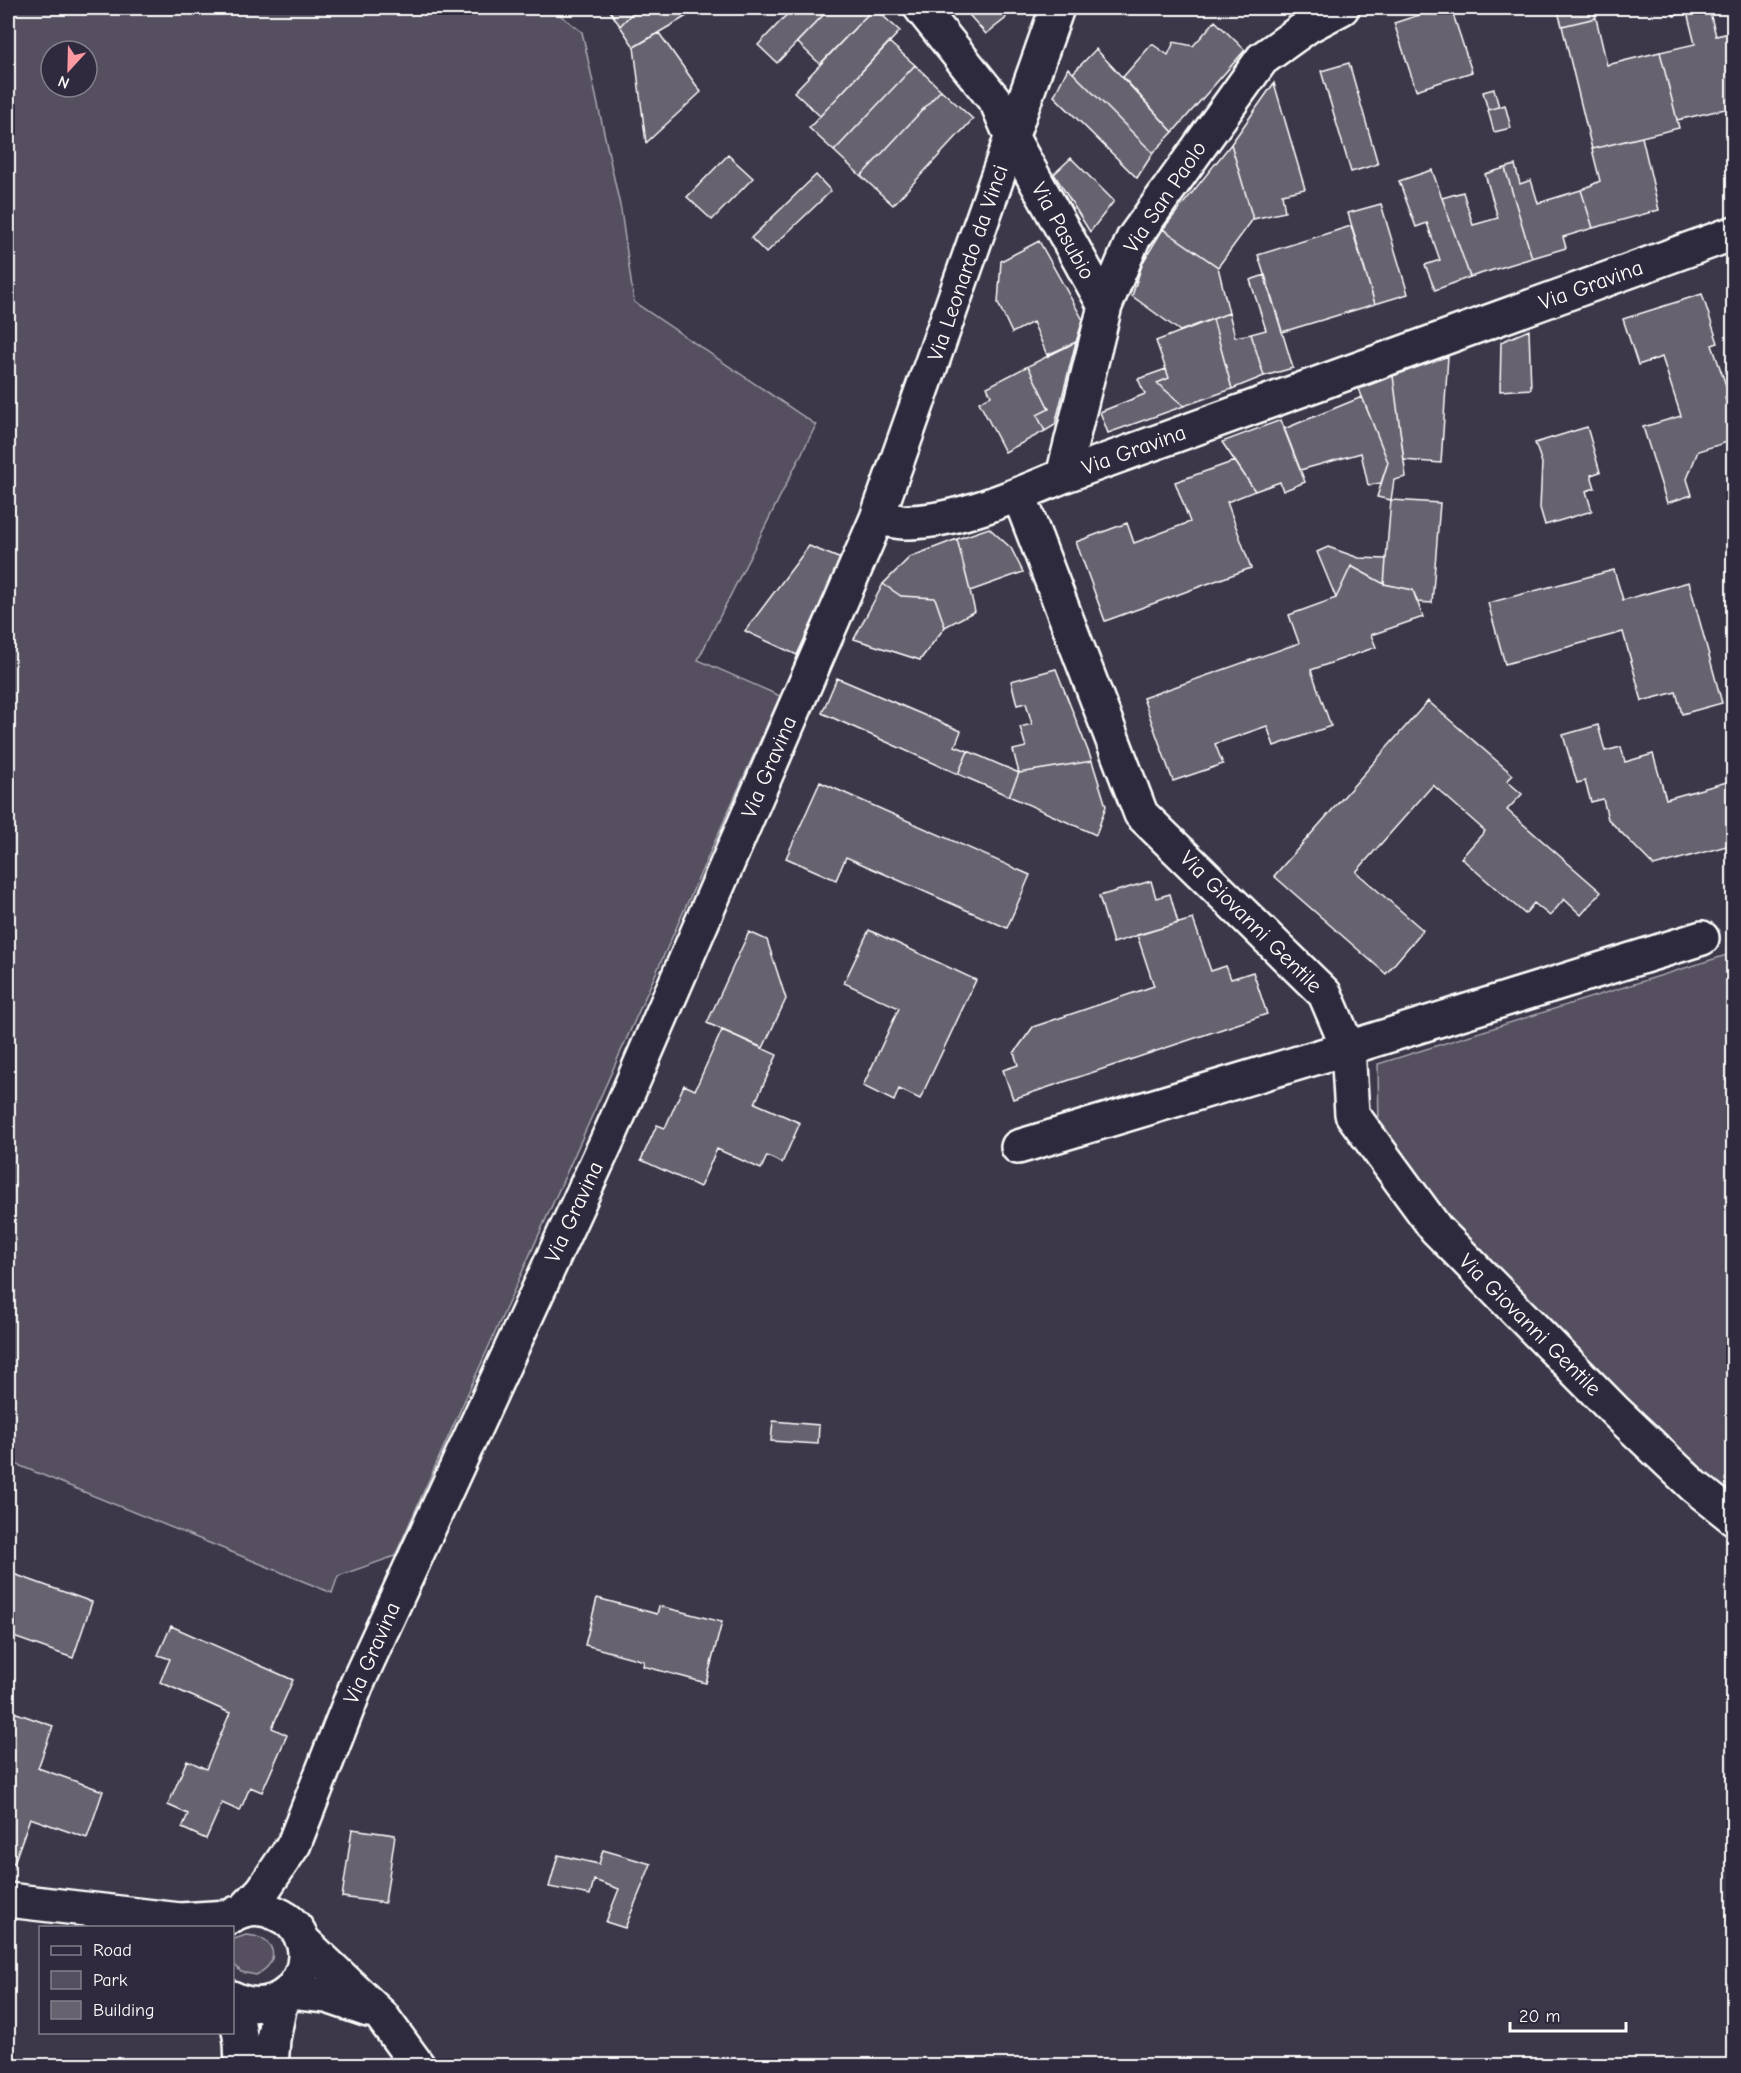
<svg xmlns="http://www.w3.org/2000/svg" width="1741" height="2073" font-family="'Comic Neue',sans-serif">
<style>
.green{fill:#555060;stroke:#aaa8b0;stroke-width:1.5;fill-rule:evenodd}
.building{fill:#666270;stroke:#fff;stroke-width:1.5}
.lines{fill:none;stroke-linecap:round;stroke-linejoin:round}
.minor-casing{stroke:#fff;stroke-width:38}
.minor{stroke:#2f2a3d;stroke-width:33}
.labels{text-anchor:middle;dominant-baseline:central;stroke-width:6;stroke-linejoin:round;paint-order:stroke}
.street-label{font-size:22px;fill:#fff;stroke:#2f2a3d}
</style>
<rect width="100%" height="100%" fill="#3c3749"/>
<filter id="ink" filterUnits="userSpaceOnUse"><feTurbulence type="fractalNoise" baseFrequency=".0167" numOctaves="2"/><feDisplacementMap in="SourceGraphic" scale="12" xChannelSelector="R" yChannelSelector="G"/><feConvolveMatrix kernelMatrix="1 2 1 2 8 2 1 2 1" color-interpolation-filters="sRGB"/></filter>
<g filter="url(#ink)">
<path class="green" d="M8 8H551L582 32 621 210 634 302 816 425 698 660 780 696 395 1556 338 1576 332 1593 8 1461ZM51 51H87V87H51Z
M1733 953V1500L1705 1478 1448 1225 1379 1129 1378 1064Z
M246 1935C274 1936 284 1961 256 1975L241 1972 233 1963V1942L234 1939Z"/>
<path class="building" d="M608 8H637L620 26Z
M637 8H695L697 10 634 47 620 26Z
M793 8H830L777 63 758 45Z
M830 8H874L820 64 797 42Z
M874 8 900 31 820 116 794 92Z
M963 8H1010L1005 19 986 34Z
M1441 8H1451L1472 72 1416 90 1394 23Z
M1557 8H1593L1596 18 1562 26Z
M1672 8H1718L1709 9 1716 36 1734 32V107L1677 120 1660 52 1695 44 1687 12 1674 16Z
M1596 18 1607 65 1660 52 1679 128 1592 149 1562 26Z
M1215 21 1245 50 1173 132 1123 77 1152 44 1168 55 1174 42 1193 46Z
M659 33 701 92 646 143 634 47Z
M889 42 915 65 834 151 809 128Z
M1096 49 1173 132 1153 153 1073 73Z
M1349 63 1378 164 1351 172 1321 71Z
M915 65 941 90 861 176 834 151Z
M1068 68 1153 153 1137 178 1054 96Z
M1274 83 1305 189 1282 194 1285 212 1253 219 1231 144Z
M1494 89 1499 107 1488 110 1483 92Z
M941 90 973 119 893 205 861 176Z
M1505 105 1511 128 1494 132 1488 110Z
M1642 137 1659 210 1593 228 1581 190 1600 181 1592 149Z
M1231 144 1253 219 1218 267 1163 229Z
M728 155 753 178 712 220 687 197Z
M1071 158 1114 201 1090 232 1054 174Z
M1515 165 1520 184 1531 180 1538 203 1581 190 1593 228 1563 237 1566 248 1532 258 1505 168Z
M1505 168 1532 258 1470 277 1442 198 1463 192 1473 225 1498 218 1485 174Z
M1432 170 1470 277 1435 290 1425 265 1440 260 1427 223 1416 227 1399 181Z
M816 175 831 191 766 253 751 238Z
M1381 204 1408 294 1375 304 1348 213Z
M1351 226 1375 304 1282 332 1258 255Z
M1163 229 1218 267 1229 313 1180 331 1132 296 1143 262Z
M1039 241 1083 320 1076 342 1047 355 1033 322 1012 333 998 303 1001 261Z
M1265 275 1293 368 1264 376 1251 334 1266 330 1250 280Z
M1702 294 1718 343 1712 345 1730 397 1725 398 1734 426V440L1698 451 1687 479 1692 495 1667 503 1643 427 1681 416 1662 357 1638 365 1623 319Z
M1229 313 1235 337 1251 334 1264 376 1232 389 1213 319Z
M1213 319 1232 389 1184 406 1157 383 1169 378 1156 341Z
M1529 330 1531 389 1500 391 1501 342Z
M1076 342 1055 425 1045 431 1037 415 1049 409 1028 366Z
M1448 356 1441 463 1404 460 1393 376Z
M1028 366 1049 409 1037 415 1045 431 1005 452 979 402 991 396 987 387Z
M1166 369 1169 378 1157 383 1184 406 1108 433 1100 412 1145 394 1138 379Z
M1393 376 1406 477 1394 480 1391 500 1377 497 1388 462 1359 389Z
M1362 397 1388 462 1381 483 1368 485 1361 453 1300 470 1284 429Z
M1281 420 1305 482 1283 491 1280 482 1255 491 1222 442Z
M1587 427 1600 472 1591 475 1595 488 1586 491 1592 511 1545 525 1540 508 1542 463 1535 443Z
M1235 461 1255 491 1227 502 1251 568 1105 621 1076 542 1127 523 1134 543 1190 522 1175 482Z
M1391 500 1440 503 1432 603 1417 602 1413 590 1384 584Z
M989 528 1011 548 1023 572 970 591 957 539Z
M957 539 975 611 945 627 935 598 901 596 883 584 910 557Z
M809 546 841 559 797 655 745 631Z
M1328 547 1359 558 1386 559 1384 584 1351 566 1336 598 1317 552Z
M1351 566 1384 584 1413 590 1423 617 1371 635 1376 647 1311 670 1331 726 1274 746 1267 726 1215 744 1223 764 1173 781 1143 698 1299 643 1289 615 1336 598Z
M1614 570 1623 600 1689 582 1722 703 1682 714 1676 692 1642 701 1623 632 1505 664 1488 603Z
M883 584 901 596 935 598 945 627 920 660 854 639Z
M1056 669 1092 761 1019 773 1013 750 1026 747 1020 727 1032 724 1026 703 1017 705 1011 681Z
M837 678 961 731 955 746 968 751 958 774 822 713Z
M1428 701 1513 775 1507 781 1522 794 1507 810 1601 892 1581 915 1564 899 1550 916 1534 903 1525 914 1461 858 1485 831 1433 785 1356 872 1423 930 1386 974 1274 876Z
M1598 725 1605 751 1621 747 1625 762 1653 754 1666 799 1734 780V844L1654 866 1608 819 1603 799 1591 802 1585 781 1577 783 1563 735Z
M968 751 1019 773 1009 796 958 774Z
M1092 761 1106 806 1096 835 1009 796 1019 773Z
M820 782 1030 875 1007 928 846 857 836 880 786 858Z
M1151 881 1156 898 1170 894 1178 923 1113 943 1099 896Z
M1193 919 1211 971 1226 966 1231 979 1253 972 1267 1014 1013 1099 1003 1070 1018 1065 1014 1053 1033 1027 1154 986 1137 935Z
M869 930 976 980 920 1099 899 1089 894 1101 863 1086 899 1008 844 983Z
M749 932 767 940 786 999 763 1048 707 1023Z
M722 1030 777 1055 755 1103 800 1123 782 1163 767 1156 761 1169 717 1149 700 1187 641 1160 657 1125 665 1128 684 1085 695 1090Z
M773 1421 819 1425 818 1444 771 1441Z
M8 1572 92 1602 73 1658 8 1635Z
M597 1598 657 1614 659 1606 722 1622 706 1683 643 1666 644 1661 585 1645Z
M171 1626 293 1680 272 1728 287 1735 262 1792 250 1787 240 1811 222 1803 206 1839 182 1828 188 1814 168 1805 187 1760 206 1769 230 1713 160 1682 170 1659 158 1655Z
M8 1710 53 1726 38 1768 103 1791 87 1838 30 1818 14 1863 8 1861Z
M352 1829 395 1835 385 1903 342 1897Z
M603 1850 651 1864 625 1928 606 1922 619 1889 594 1880 590 1895 549 1887 558 1855 599 1864Z"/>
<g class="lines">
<g class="minor-casing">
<path id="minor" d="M921 8 997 103 1012 138 1105 306
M1063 476 1105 306 1133 239 1262 59 1308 26 1342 8
M1019 495 1141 814 1325 994 1348 1048 1352 1114 1436 1229 1616 1412 1694 1486 1734 1518
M877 518C888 519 899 523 909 522 958 521 1018 495 1063 476L1734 233
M1018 1147 1348 1048 1702 938
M8 1900 180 1920 229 1917
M244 1910 263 1890 294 1844 357 1684 612 1130 877 518 1057 8
M231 1916C244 1908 260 1906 275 1913 336 1938 295 2029 232 1998
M302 1940 381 2015 418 2066
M290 1992 327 1996 368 2010
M234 1999 241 2042 242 2066
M271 2066 273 2039 281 1999"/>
</g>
<use href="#minor" class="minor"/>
</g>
</g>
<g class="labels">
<g class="street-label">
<text transform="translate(1165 197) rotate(-56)">Via San Paolo</text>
<text transform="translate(1063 231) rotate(61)">Via Pasubio</text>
<text transform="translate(968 263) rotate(-71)">Via Leonardo da Vinci</text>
<text transform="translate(1591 285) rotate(-20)">Via Gravina</text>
<text transform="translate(1134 450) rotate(-20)">Via Gravina</text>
<text transform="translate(769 767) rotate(-67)">Via Gravina</text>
<text transform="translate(1251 922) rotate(45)">Via Giovanni Gentile</text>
<text transform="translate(574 1212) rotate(-65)">Via Gravina</text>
<text transform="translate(1530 1325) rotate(45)">Via Giovanni Gentile</text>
<text transform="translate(372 1653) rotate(-66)">Via Gravina</text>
</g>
</g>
<rect width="1741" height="2073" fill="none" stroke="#2f2a3d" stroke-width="30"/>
<rect x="15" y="15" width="1711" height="2043" fill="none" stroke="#fff" stroke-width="2" filter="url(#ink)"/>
<rect x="39" y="1926" width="195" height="108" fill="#2f2a3d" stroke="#827f8b" stroke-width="1.5"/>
<rect x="51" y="1946" width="30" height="9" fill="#2f2a3d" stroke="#827f8b" stroke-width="1.5"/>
<text x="93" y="1956" font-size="18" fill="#ffffff">Road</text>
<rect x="51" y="1971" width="30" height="18" fill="#555060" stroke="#827f8b" stroke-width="1.5"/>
<text x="93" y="1986" font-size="18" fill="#ffffff">Park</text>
<rect x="51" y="2001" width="30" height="18" fill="#666270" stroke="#827f8b" stroke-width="1.5"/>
<text x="93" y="2016" font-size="18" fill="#ffffff">Building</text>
<g transform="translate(69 69) rotate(202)"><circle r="28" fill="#2f2a3d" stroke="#827f8b" stroke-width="1.5"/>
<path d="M0-4.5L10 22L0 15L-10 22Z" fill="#ff9aa2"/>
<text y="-9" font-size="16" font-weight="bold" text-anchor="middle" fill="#ffffff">N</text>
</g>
<path d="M1510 2022v9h116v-9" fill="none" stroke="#ffffff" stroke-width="3"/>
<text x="1519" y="2022" font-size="18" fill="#ffffff" stroke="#2f2a3d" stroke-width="4.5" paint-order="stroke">20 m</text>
</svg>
